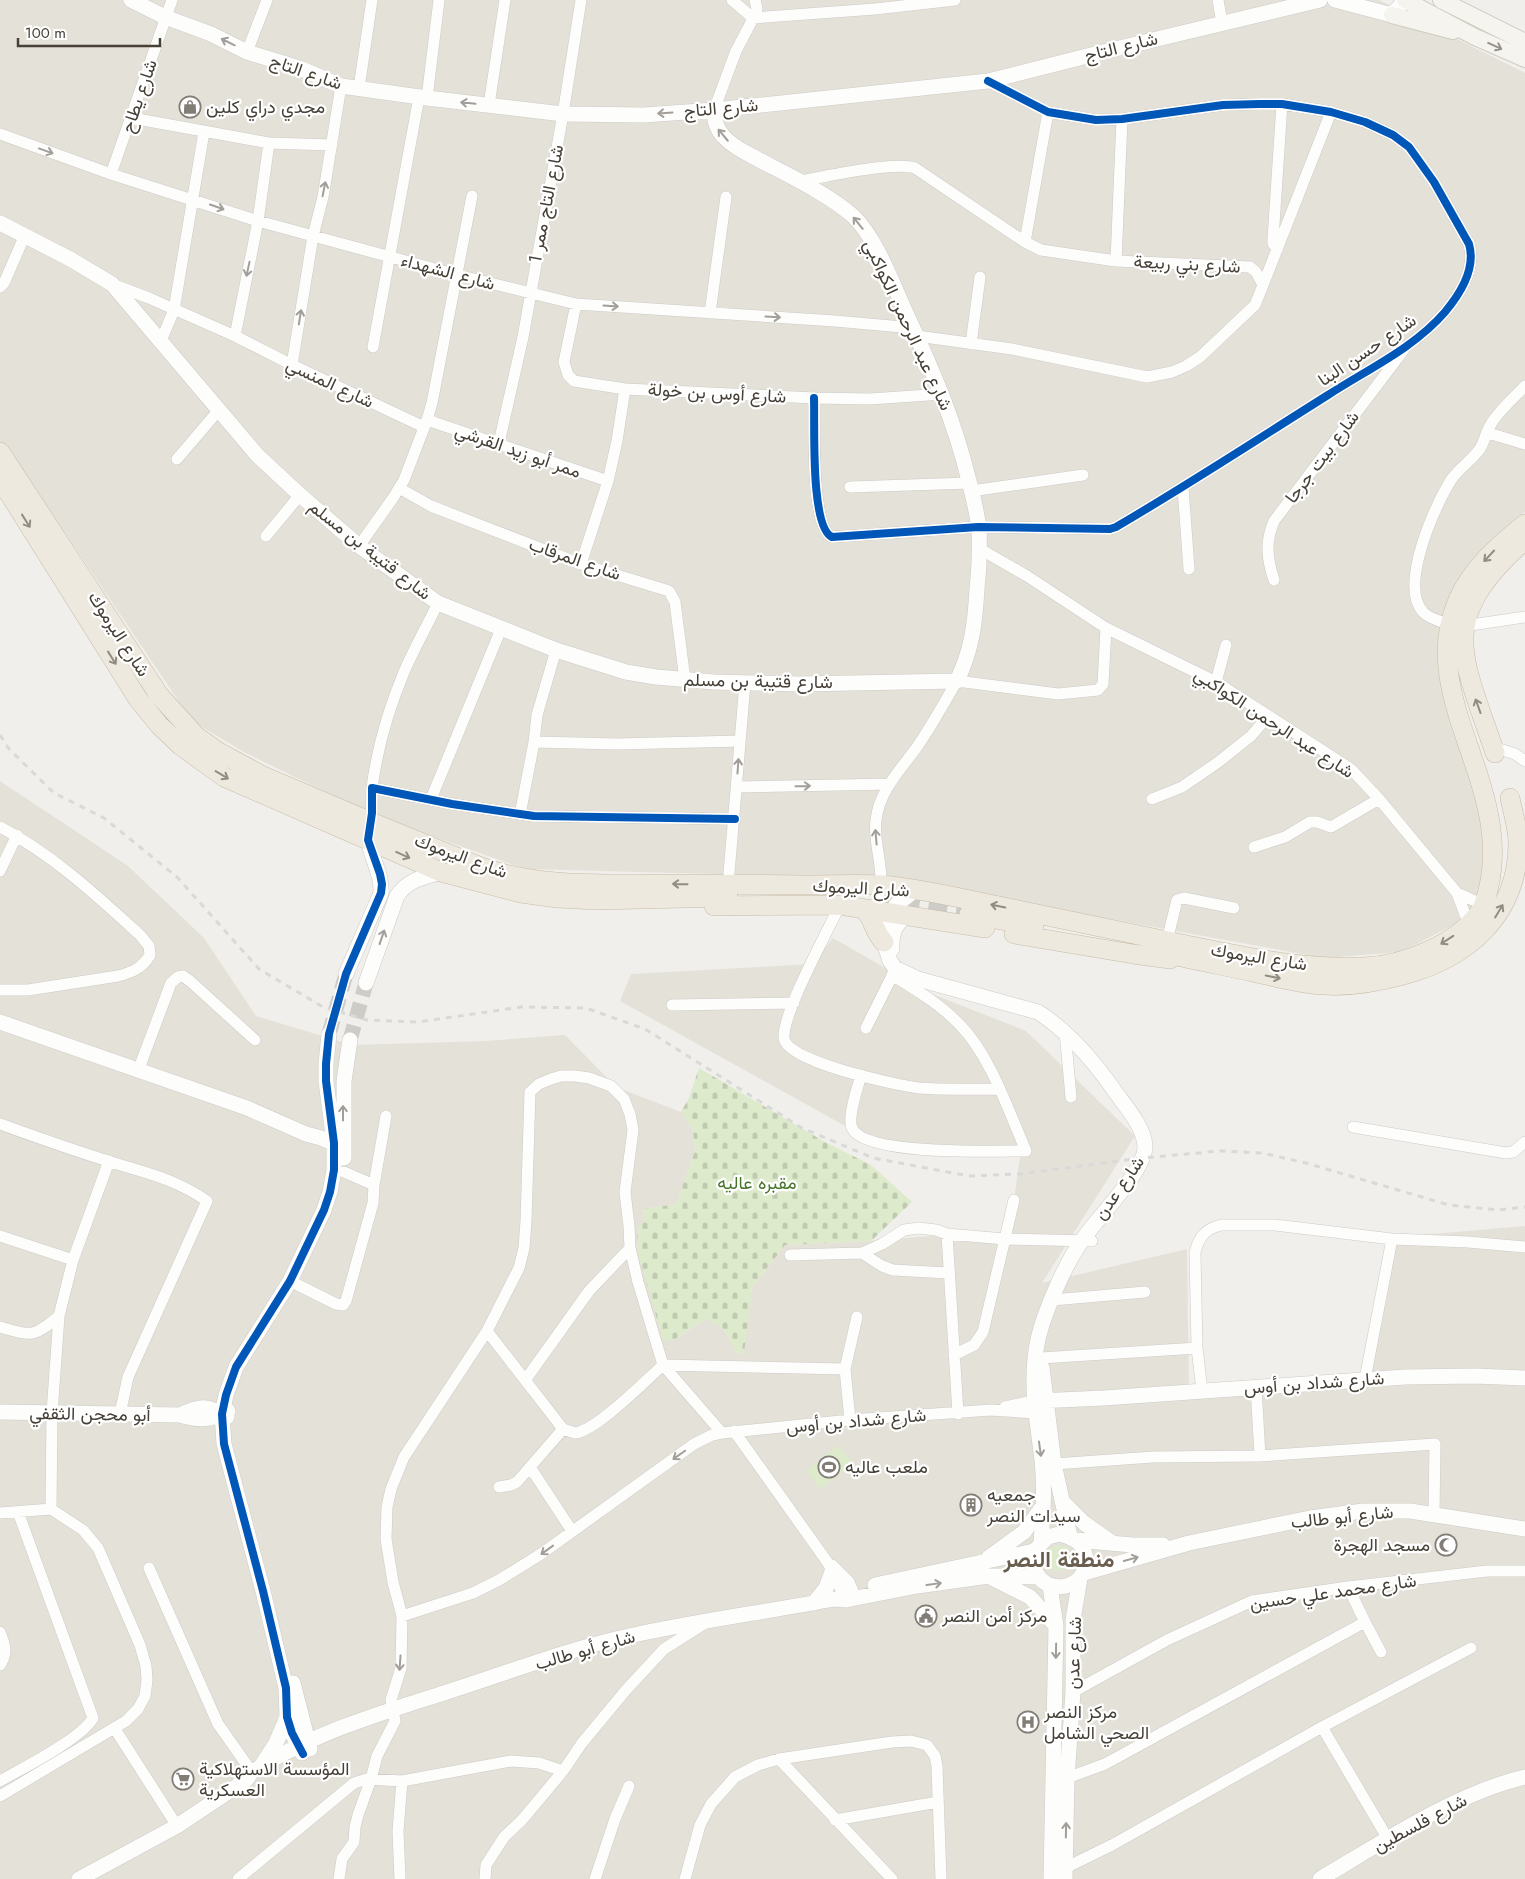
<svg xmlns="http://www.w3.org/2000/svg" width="1525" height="1879" font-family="Jost,Vazirmatn,sans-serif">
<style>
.residential{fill:#e4e1d8}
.green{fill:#deeacc}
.cemetery{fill:url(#cemetery-stones)}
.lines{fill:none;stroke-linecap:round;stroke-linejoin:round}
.tertiary-tunnel{stroke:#ceccc7;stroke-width:15;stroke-dasharray:15 8;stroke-linecap:butt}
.trunk-tunnel{stroke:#ceccc7;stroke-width:19;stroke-dasharray:19 9;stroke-linecap:butt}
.minor-casing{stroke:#cdcbc7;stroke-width:12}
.tertiary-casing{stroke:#cdcbc7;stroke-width:16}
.secondary-casing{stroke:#cfccc2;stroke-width:18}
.trunk-casing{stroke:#c7bba7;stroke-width:20}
.minor{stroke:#fdfdfc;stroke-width:11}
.tertiary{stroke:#fdfdfc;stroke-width:15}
.secondary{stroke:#f6f4ef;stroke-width:16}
.trunk{stroke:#eee9df;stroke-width:19}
.rail{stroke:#d9d9d8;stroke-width:3;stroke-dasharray:6 6;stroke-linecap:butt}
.cycleway-casing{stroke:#fff;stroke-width:11}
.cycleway{stroke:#0057b8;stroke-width:8}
.oneway{stroke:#a29e9a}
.oneway2{stroke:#95918a}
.oneway3{stroke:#928c83}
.labels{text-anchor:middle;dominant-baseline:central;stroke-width:4.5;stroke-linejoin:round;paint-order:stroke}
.street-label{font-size:18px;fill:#464037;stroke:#fff}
.poi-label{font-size:18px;fill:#464037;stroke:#fff;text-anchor:start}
.park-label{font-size:18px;fill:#49762c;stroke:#fff}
.district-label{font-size:22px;font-weight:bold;fill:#695e4f;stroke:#fff}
</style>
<defs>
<pattern id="cemetery-stones" width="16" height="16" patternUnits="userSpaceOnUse" patternTransform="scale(1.25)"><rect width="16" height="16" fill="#deeacc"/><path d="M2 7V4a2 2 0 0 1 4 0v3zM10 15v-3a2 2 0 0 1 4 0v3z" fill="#c0cab0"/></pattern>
</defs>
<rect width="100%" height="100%" fill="#f0efeb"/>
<path class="residential" d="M0 0H1379L1525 73V512L1469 565 1440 630 1491 805 1490 882 1463 920 1401 952 1324 958 914 883 754 875 525 869 370 814 242 751 192 721 31 482 0 444Z
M0 781 128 866 204 938 256 1016 352 1045 485 1041 565 1035 616 1087 681 1112 693 1131 695 1152 676 1204 643 1209 672 1341 706 1319 723 1328 737 1353 743 1354 752 1288 785 1245 871 1241 954 1234 1002 1235 1015 1193 1021 1149 874 1142 620 1001 631 974 812 964 833 938 925 991 1026 1031 1135 1136 1042 1283 1187 1249 1189 1397 1358 1382 1398 1237 1525 1226V1879H0Z"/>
<path class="green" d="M838 1445 853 1463 820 1489 806 1471Z
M1046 1558a13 13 0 1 1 26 0a13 13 0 1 1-26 0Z"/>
<path class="cemetery" d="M699 1068 825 1142 871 1165 912 1202 871 1241 785 1245 752 1288 744 1354 737 1353 723 1328 706 1319 672 1341 663 1340 637 1250V1227L643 1224V1209L676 1204 695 1151 693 1131 681 1112 689 1098Z"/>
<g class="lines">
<path class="tertiary-tunnel" d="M329 1034 346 974
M350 1040 366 983"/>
<path class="trunk-tunnel" d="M873 898 969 914"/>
<g class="minor-casing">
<path id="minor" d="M732 0 753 18
M1218 0 1222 23
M753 18 875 9 955 0
M247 52 267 0
M359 88 372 0
M427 98 439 0
M489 105 505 0
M714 110 736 51 756 13 757 9 755 0
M132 118 269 143 332 145
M0 134 111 174 258 221 457 275 576 304 835 321 913 328
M111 174 172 0
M800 181C825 177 893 161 915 168L1025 242 1041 250 1116 261 1250 267 1256 272 1263 285 1255 305 1200 357 1186 366 1172 372 1147 377 1012 349 917 336
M1025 242 1048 112
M1278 248 1273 244V239L1282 104
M1116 261 1122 119
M112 284 149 298 235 336 292 365 424 427
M1263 285 1331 112
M0 287 4 283 25 235
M576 304 564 362 568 375 574 381 625 389 814 398 870 399 943 394
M710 313 726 197
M235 336 258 221 269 143
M160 343 174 310 204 132
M971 344 980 277
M373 347 419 97
M292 365 313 236 323 197 341 86
M814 398C815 423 810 527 832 537L978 527 1110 529 1116 527C1188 485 1258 439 1328 395 1368 369 1414 348 1445 312 1461 293 1476 268 1469 244L1434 182 1409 147 1393 135 1365 122 1331 112 1282 104H1260L1223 105 1122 119 1096 120 1048 112 988 81
M427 420 608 481
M1488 433 1525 444
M499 443 523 337 563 114 581 0
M177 459 218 411
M850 487 969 483
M399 488 431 506 581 564 669 591 675 602 685 680
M1183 488 1189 569
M971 491 1083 475
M266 536 300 495
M359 546 393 498 404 480 427 420 432 403 472 196
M980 549 1027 576 1106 628 1216 682 1351 769 1379 799 1457 893 1469 925
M581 564 608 481 617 441 625 389
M1274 580C1267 559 1265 542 1274 521L1403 351
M1451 625C1443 622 1429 619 1423 612 1399 586 1434 507 1451 480 1458 469 1471 461 1479 450 1485 442 1485 433 1490 426 1497 412 1514 398 1525 386
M1464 626 1525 617
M556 650 537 715 534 742 618 744 740 741
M1216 682 1226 645
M1493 747 1515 754 1525 761
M737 787 890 784
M372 788C377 749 389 708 404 672 414 649 427 626 438 603
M431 799 501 629
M1152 799 1182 787 1217 763 1251 736 1268 716
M520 815 534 742
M371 822 372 788 452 804 534 816 735 819
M0 827C52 854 97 896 140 935L149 946 150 955C142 968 133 972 118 976L28 990H0
M1254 847 1285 837 1310 822H1317L1331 827 1379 799
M0 871 17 835
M728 885 745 683
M1457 893 1484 905
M840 905C828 930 782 1014 784 1038 786 1062 897 1085 919 1088 946 1090 972 1089 999 1089
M872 910C892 883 872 849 876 820 879 791 901 769 917 747 932 725 944 703 957 681L1058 694 1098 690 1103 684 1106 628
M1167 941 1177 900 1184 898 1234 908
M672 1005 794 1003
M866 1028 895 970
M1065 1032 1071 1097
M138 1071 171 983 178 977 183 976 190 981 255 1040
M861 1075C858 1087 847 1117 852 1128 864 1156 996 1151 1026 1151 1009 1112 990 1055 960 1025 940 1004 916 990 892 975
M0 1124C36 1137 72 1150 108 1161 145 1173 174 1178 207 1201L128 1377 120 1414
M1353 1127 1506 1153 1513 1152 1525 1142
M374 1185 386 1116
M947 1234 958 1414
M0 1236 73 1260
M862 1253 882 1266 893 1270 948 1273
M790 1255 862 1253 882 1244 904 1230 919 1228 936 1230 947 1234 1005 1239 1092 1241
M290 1281 336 1304 343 1305 346 1301 373 1203 374 1185 344 1172
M1052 1300 1145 1292
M0 1327C32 1336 33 1338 59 1316
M487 1331 563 1429 575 1433C596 1431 645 1381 663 1365L845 1369
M954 1355 974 1345 983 1332 1014 1200
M1041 1358 1197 1348
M526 1379 589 1291 630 1248
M1365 1379 1392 1239
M1256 1387 1260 1456
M1202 1390 1197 1348 1195 1253C1198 1238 1205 1229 1221 1225H1275L1392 1239 1468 1242 1525 1247
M1005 1407 1033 1401
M850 1420 845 1369 857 1317
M734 1431 828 1563 846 1600
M1054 1464 1153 1457 1260 1456 1435 1444 1434 1514
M530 1467 572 1531
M499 1487 511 1485 517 1482 563 1429
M51 1509 52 1413 59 1316 73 1260 109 1161
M0 1513 51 1509 83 1530 98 1548 140 1645 146 1666 147 1680 145 1696 138 1709 126 1721 0 1796
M832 1565 849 1582 856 1598
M149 1568 218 1724 252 1772
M402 1616 473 1593 499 1580 541 1554 694 1444 712 1435 722 1433 850 1420 991 1410 1035 1413
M1365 1622 1381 1652
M0 1632C5 1644 8 1654 0 1665
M1073 1692 1167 1640 1252 1601 1348 1587 1487 1571H1525
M1322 1727 1388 1839
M115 1729 177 1826
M779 1759 892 1879
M1067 1778 1105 1764 1365 1622 1348 1587
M0 1781C23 1768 81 1739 93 1718L18 1512
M835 1820 938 1802
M1065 1868 1112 1845 1322 1727 1471 1648
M238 1879 354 1783 367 1779 402 1781 511 1761 539 1763 563 1771
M339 1879 342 1859 354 1842 355 1827 358 1815 371 1779 377 1756 395 1721 391 1700 401 1668 402 1616 393 1582 386 1539 387 1507 391 1489 404 1457 487 1331 519 1268 524 1248 526 1221 530 1092 539 1084 551 1079 561 1076H575L589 1078 611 1086 624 1099 630 1114 633 1130 625 1192 629 1226 630 1248 638 1282 663 1365 722 1433
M400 1879 398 1831 402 1781
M485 1879 486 1865 504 1837 522 1820 563 1771 582 1743 626 1690 664 1649 705 1623
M595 1879 615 1819 629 1786
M685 1879 700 1825 711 1804 735 1777 758 1765 779 1759 892 1742 911 1741 927 1745 935 1756 937 1766 941 1879"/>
</g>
<g class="tertiary-casing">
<path id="tertiary" d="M131 0 165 17 211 34 247 52 302 69 341 86 427 98 563 114 644 115 714 110 988 81 1111 50 1320 0
M1335 0 1392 15 1405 0
M0 223 72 260 112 284 257 455 300 495 359 546 438 603 556 650 626 672 656 677 714 682 800 684 957 681C972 649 975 624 977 589 979 569 980 549 979 529 977 513 973 496 969 481 954 419 932 369 905 311 893 284 875 236 853 216 831 196 792 177 765 163 751 155 735 149 724 137 716 129 714 120 714 110
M915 890 896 905 886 919 884 942 890 961 895 968 918 979 1038 1012C1069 1032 1093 1060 1114 1090 1125 1106 1144 1126 1145 1146 1146 1170 1097 1218 1083 1239 1065 1264 1045 1310 1038 1339 1029 1383 1037 1417 1042 1460 1045 1488 1043 1515 1041 1543
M892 949C891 934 895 924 907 915
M346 974 381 893C383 871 366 852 369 832
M366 983 397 896C407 880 424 877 441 872
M0 1022 247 1108 306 1134 321 1138 341 1147
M344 1158V1081L350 1040
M1042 1368 1054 1464 1070 1536
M1037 1401 1104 1398 1405 1377 1475 1376 1525 1378
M0 1412 180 1415C199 1421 211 1420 228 1411
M180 1415C202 1404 207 1406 227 1417
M1062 1501 1084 1523 1111 1542
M1059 1534C1071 1537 1082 1541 1085 1554 1093 1589 1043 1600 1034 1567 1033 1563 1034 1556 1034 1551L1048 1537Z
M1076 1540 1132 1545H1163
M988 1558 1024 1532 1043 1506
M1084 1573 1189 1543 1310 1518 1363 1511H1410L1525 1529
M992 1578 1030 1597 1056 1626
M875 1585 1034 1551
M1050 1586 1056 1626 1051 1879
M814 1603 826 1588 832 1572
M293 1683 310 1749
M302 1753 292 1733 287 1717 286 1688 263 1591 224 1444 222 1414 226 1395 236 1367 290 1281 324 1210 330 1192 334 1170V1143L326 1081V1064L329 1034
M261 1766 276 1743 287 1717
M79 1879 177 1826 246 1780 252 1772C311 1734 377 1714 444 1693 504 1674 568 1649 629 1636 697 1621 766 1612 834 1599L846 1600 917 1586 989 1576 1039 1577
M1065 1879 1067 1778 1073 1692V1620L1080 1578
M1320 1879C1381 1843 1456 1793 1525 1777"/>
</g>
<g class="secondary-casing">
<path id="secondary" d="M1405 0 1475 37 1525 59
M1441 0 1525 42
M1392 15 1453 31"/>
</g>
<g class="trunk-casing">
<path id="trunk" d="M0 452 159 695 196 736 217 751 263 776 371 822 481 867C533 885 586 884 640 884 696 884 752 884 808 885 832 885 857 884 881 885 917 888 954 897 989 904 1053 917 1118 931 1182 944 1241 956 1303 970 1363 967 1404 966 1461 943 1483 907 1525 793 1413 702 1458 600 1472 568 1499 545 1525 524
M0 479 138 699 159 725 181 746 224 777 441 872 521 893 557 898 597 900 728 897
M1495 753C1462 654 1435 620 1525 540
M714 906 840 905 985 928
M864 909C874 919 874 933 884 942
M969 914 1034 926
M1014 934 1133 954 1170 959
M1156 951C1188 959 1221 965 1253 972 1276 977 1300 984 1324 985 1351 987 1377 982 1403 975 1468 958 1518 915 1518 843 1518 828 1513 813 1510 798"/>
</g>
<use href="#minor" class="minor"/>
<use href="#tertiary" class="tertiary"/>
<use href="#secondary" class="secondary"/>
<use href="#trunk" class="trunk"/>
<path class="rail" d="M0 735 9 749 54 793 104 818 177 877 259 969 323 1007 367 1020 418 1022 521 1007 586 1008 645 1029 802 1128 873 1158 969 1176 1019 1174 1142 1158 1220 1151 1262 1153 1306 1163 1449 1205 1498 1210 1525 1207"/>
<g class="cycleway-casing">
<path id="cycleway" d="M814 398C815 423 810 527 832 537L978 527 1110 529 1116 527C1188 485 1258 439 1328 395 1368 369 1414 348 1445 312 1461 293 1476 268 1469 244L1434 182 1409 147 1393 135 1365 122 1331 112 1282 104H1260L1223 105 1122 119 1096 120 1048 112 988 81
M303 1754 292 1733 287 1717 286 1688 263 1591 224 1444 222 1414 226 1395 236 1367 290 1281 324 1210 330 1192 334 1170V1143L326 1081V1064L329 1034 346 974 381 893 382 884 380 874 368 840 372 813V788L452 804 534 816 735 819"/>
</g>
<use href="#cycleway" class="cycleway"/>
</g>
<defs><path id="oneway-shaft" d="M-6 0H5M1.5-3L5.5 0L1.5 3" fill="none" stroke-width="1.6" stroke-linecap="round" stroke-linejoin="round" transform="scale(1.25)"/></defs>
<g class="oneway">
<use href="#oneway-shaft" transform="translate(228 42) rotate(-154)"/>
<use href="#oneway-shaft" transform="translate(468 103) rotate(-174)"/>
<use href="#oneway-shaft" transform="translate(665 113) rotate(176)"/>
<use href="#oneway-shaft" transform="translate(723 135) rotate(-130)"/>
<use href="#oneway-shaft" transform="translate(46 151) rotate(20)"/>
<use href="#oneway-shaft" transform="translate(324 189) rotate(-79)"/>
<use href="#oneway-shaft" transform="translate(217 207) rotate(19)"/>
<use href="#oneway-shaft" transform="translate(858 223) rotate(-129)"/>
<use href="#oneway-shaft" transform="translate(248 269) rotate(102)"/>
<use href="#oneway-shaft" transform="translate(611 306) rotate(4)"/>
<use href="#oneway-shaft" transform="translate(300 317) rotate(-81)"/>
<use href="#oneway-shaft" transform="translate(773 317) rotate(3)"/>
<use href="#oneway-shaft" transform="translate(738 766) rotate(-86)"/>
<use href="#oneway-shaft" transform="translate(803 786) rotate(-1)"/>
<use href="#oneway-shaft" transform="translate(876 837) rotate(-95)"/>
<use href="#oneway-shaft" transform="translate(382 937) rotate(-71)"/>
<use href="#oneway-shaft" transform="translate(343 1113) rotate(-90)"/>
<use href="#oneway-shaft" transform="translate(1040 1449) rotate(82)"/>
<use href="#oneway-shaft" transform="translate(679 1455) rotate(145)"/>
<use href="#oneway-shaft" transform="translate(547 1550) rotate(144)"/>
<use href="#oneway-shaft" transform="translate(1131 1559) rotate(-15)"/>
<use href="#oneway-shaft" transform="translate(934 1584) rotate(-8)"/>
<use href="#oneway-shaft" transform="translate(1056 1651) rotate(91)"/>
<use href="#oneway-shaft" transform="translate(400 1663) rotate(94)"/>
<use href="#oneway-shaft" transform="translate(1066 1830) rotate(-89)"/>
</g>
<use class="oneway2" href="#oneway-shaft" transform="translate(1495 46) rotate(25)"/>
<g class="oneway3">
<use href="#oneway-shaft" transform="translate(26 521) rotate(58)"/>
<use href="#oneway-shaft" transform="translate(1489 556) rotate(133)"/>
<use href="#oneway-shaft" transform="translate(112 658) rotate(58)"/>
<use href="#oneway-shaft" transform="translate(1478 706) rotate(-110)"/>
<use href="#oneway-shaft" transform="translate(222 775) rotate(31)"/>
<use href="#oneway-shaft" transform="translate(403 855) rotate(24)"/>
<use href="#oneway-shaft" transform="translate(680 884) rotate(-179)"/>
<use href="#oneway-shaft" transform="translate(998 906) rotate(-168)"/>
<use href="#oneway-shaft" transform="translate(1499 911) rotate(-59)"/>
<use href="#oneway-shaft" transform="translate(1447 940) rotate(147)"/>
<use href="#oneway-shaft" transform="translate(1273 977) rotate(12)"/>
</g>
<defs>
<g id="shop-ring" transform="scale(1.125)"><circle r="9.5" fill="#fff" stroke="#827d76" stroke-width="1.5"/><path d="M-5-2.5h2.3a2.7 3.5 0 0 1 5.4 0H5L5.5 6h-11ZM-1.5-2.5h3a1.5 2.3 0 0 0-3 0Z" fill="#827d76"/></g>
<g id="stadium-ring" transform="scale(1.125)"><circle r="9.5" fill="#fff" stroke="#827d76" stroke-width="1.5"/><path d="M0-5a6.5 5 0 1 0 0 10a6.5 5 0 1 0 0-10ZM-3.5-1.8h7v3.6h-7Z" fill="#827d76"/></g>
<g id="building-ring" transform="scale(1.125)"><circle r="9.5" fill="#fff" stroke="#827d76" stroke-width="1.5"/><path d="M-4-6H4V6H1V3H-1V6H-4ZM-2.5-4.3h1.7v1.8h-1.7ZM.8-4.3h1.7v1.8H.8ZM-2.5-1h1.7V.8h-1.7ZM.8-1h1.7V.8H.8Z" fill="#827d76"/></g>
<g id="mosque-ring" transform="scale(1.125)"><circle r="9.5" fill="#fff" stroke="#827d76" stroke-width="1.5"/><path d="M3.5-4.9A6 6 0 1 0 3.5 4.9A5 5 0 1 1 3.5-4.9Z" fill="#827d76"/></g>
<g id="civic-ring" transform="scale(1.125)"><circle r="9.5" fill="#fff" stroke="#827d76" stroke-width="1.5"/><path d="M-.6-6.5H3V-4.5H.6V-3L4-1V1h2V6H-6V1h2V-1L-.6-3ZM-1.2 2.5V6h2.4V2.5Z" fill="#827d76"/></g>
<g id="hospital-ring" transform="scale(1.125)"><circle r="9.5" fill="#fff" stroke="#827d76" stroke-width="1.5"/><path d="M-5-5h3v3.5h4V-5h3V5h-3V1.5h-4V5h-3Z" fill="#827d76"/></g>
<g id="supermarket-ring" transform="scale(1.125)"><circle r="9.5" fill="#fff" stroke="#827d76" stroke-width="1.5"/><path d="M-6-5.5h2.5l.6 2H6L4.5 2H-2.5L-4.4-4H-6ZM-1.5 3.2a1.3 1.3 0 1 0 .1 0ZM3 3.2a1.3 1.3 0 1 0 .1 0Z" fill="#827d76"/></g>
</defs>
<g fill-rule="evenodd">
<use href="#shop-ring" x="190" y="107"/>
<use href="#stadium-ring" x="829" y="1467"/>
<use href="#building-ring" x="971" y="1505"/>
<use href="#mosque-ring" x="1446" y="1545"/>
<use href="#civic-ring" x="926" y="1616"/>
<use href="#hospital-ring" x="1028" y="1722"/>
<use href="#supermarket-ring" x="183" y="1779"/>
</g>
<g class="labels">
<g class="street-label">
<text transform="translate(1121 47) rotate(-14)">شارع التاج</text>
<text transform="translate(306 72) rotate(19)">شارع التاج</text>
<text transform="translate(139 96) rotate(-71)">شارع يطاح</text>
<text transform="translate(721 108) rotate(-5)">شارع التاج</text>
<text transform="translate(546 204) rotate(-79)">شارع التاج ممر 1</text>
<text transform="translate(1187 264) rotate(3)">شارع بني ربيعة</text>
<text transform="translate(448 272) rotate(15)">شارع الشهداء</text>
<text transform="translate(908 325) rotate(65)">شارع عبد الرحمن الكواكبي</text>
<text transform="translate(1367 350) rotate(-34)">شارع حسن البنا</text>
<text transform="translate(330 383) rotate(25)">شارع المنسي</text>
<text transform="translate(717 393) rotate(3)">شارع أوس بن خولة</text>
<text transform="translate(518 451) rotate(19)">ممر أبو زيد القرشي</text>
<text transform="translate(1322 457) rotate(-53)">شارع بيت جرجا</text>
<text transform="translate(370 550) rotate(38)">شارع قتيبة بن مسلم</text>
<text transform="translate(575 559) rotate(19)">شارع المرقاب</text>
<text transform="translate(119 634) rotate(57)">شارع اليرموك</text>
<text transform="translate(758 681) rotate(1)">شارع قتيبة بن مسلم</text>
<text transform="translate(1274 723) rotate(33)">شارع عبد الرحمن الكواكبي</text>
<text transform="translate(461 856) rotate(20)">شارع اليرموك</text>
<text transform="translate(861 888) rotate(3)">شارع اليرموك</text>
<text transform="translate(1259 957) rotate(9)">شارع اليرموك</text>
<text transform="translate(1119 1188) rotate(-55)">شارع عدن</text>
<text transform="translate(1314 1383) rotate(-4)">شارع شداد بن أوس</text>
<text transform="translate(90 1414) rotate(1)">أبو محجن الثقفي</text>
<text transform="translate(856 1421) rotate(-5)">شارع شداد بن أوس</text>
<text transform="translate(1342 1517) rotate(-6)">شارع أبو طالب</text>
<text transform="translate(1333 1592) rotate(-8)">شارع محمد علي حسين</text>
<text transform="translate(585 1650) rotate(-16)">شارع أبو طالب</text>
<text transform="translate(1074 1653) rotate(-88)">شارع عدن</text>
<text transform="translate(1420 1823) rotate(-28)">شارع فلسطين</text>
</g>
<g class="poi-label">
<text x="206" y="107">مجدي دراي كلين</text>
<text x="845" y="1467">ملعب عاليه</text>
<text x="987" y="1495">جمعيه<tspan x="987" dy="21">سيدات النصر</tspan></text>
<text x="1430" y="1545" text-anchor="end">مسجد الهجرة</text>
<text x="942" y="1616">مركز أمن النصر</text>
<text x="1044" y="1712">مركز النصر<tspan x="1044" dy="21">الصحي الشامل</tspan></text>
<text x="199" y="1769">المؤسسة الاستهلاكية<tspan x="199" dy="21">العسكرية</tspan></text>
</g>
<g class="park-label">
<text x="757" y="1183">مقبره عاليه</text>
</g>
<g class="district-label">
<text x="1059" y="1559">منطقة النصر</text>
</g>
</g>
<path d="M18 38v8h142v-8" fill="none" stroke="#464037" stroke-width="2.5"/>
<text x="25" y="38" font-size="15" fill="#464037" stroke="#ffffff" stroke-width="4" paint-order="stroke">100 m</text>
</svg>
